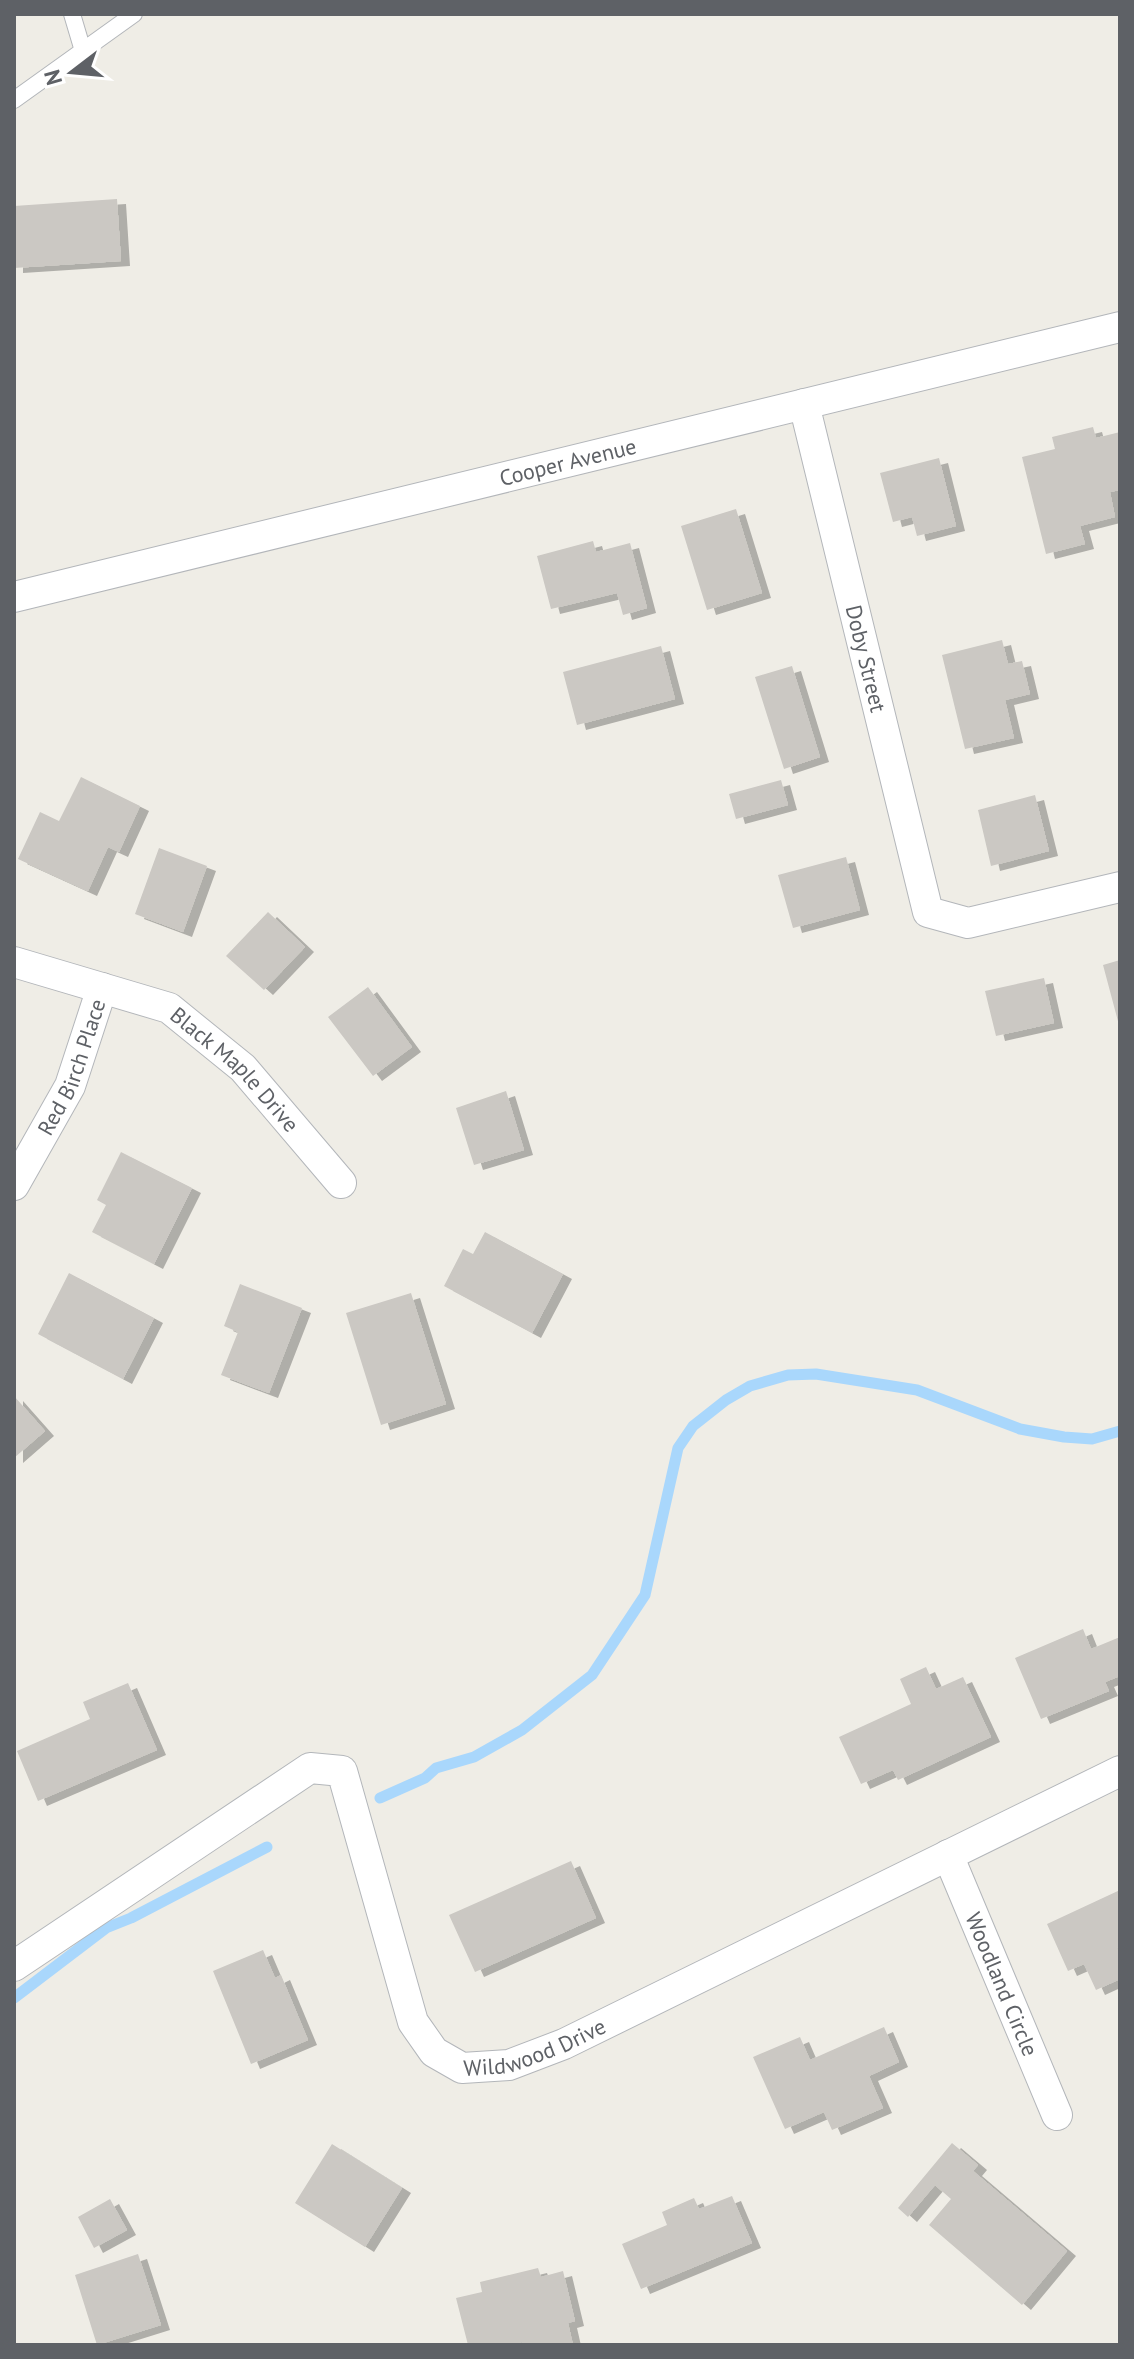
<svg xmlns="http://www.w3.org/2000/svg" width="1134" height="2359" font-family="'PT Sans',sans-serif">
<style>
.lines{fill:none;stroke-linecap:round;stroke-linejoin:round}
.stream{stroke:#a9d7fc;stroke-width:11}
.building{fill:#cbc8c3;filter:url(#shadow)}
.service-casing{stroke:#b3b6ba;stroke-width:18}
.minor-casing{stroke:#b3b6ba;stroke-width:32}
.service{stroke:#fff;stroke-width:16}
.minor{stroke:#fff;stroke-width:30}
.labels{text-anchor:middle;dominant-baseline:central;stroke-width:6;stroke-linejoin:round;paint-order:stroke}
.street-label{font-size:22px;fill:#5e6166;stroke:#fff}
</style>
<defs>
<filter id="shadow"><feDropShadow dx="9" dy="5" stdDeviation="0" flood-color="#0004"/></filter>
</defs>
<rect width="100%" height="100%" fill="#efede6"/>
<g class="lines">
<path class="stream" d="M380 1798 425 1778 436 1768 474 1757 522 1730 592 1675 645 1595 678 1448 693 1426 726 1400 750 1386 788 1375 816 1374 917 1390 1020 1429 1064 1437 1092 1439 1120 1431
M14 1998 106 1928 131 1918 267 1847"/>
</g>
<path class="building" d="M117 199 121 261 14 268V206Z
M1093 427 1096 438 1120 432V490L1110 492 1115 517 1080 526 1085 544 1046 554 1022 457 1055 449 1052 437Z
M939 458 956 526 917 536 912 517 893 522 880 473Z
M736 509 762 593 707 610 681 526Z
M593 541 596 552 630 543 647 608 623 615 617 593 551 609 537 556Z
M1002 640 1008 664 1022 661 1030 694 1005 700 1014 738 965 749 942 655Z
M661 646 675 699 577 725 563 672Z
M792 666 820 757 784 769 755 677Z
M81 777 140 806 119 852 108 847 88 891 18 859 40 812 59 821Z
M781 780 788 805 736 819 729 794Z
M1035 795 1049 851 991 866 978 810Z
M159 848 207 866 183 932 135 914Z
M846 857 860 910 793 928 778 875Z
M268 912 305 947 264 990 226 956Z
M1120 960V1025H1119L1103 965Z
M1044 978 1054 1023 996 1036 985 991Z
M368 987 412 1047 373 1076 328 1017Z
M506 1091 524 1150 474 1165 456 1108Z
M121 1152 192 1188 154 1264 92 1232 106 1205 97 1200Z
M485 1232 563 1274 532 1333 444 1286 463 1249 473 1254Z
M69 1273 154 1318 123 1379 38 1334Z
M240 1284 302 1308 269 1393 221 1375 238 1332 224 1326Z
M411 1293 446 1404 381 1425 346 1313Z
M14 1396 45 1431 14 1458Z
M1083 1629 1091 1649 1120 1637V1676L1105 1682 1109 1691 1041 1719 1015 1658Z
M926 1667 936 1689 963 1677 991 1737 898 1780 893 1770 861 1784 839 1737 911 1704 900 1679Z
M128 1683 157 1750 38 1801 17 1751 90 1719 83 1702Z
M571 1861 596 1918 475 1972 449 1915Z
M1120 1890V1946L1117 1948 1120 1955V1979L1096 1990 1084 1964 1068 1971 1047 1924Z
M263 1950 275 1978 281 1975 308 2040 251 2064 213 1971Z
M884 2027 899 2062 869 2076 883 2108 832 2130 824 2112 785 2129 753 2057 800 2037 810 2060Z
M952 2143 978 2165 973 2171 1067 2251 1022 2305 929 2225 951 2199 935 2185 908 2217 898 2208Z
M332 2144 402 2188 365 2247 295 2203Z
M732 2196 752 2243 641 2289 622 2244 667 2225 662 2212 694 2198 699 2209Z
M110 2199 127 2230 94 2248 78 2217Z
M138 2254 161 2325 97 2345 75 2275Z
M538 2268 541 2277 563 2271 575 2321 568 2323 573 2345H523L522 2342 510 2345H468L456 2298 482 2292 480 2282Z"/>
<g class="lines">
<g class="service-casing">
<path id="service" d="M72 14 83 51
M14 100 134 14"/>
</g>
<g class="minor-casing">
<g id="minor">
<path id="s1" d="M804 404 928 912 968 923 1120 887"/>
<path id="s2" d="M14 597 1120 327"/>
<path id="s3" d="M14 962 169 1008 243 1068 341 1183"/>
<path id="s4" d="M14 1185 70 1086 102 988"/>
<path id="s5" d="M948 1855 1057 2115"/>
<path id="s6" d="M14 1966 310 1768 342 1771 413 2022 434 2052 462 2068 509 2065 564 2044 1120 1771"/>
</g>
</g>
<use href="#service" class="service"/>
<use href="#minor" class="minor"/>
</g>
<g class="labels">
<g class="street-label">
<text stroke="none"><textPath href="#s2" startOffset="570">Cooper Avenue</textPath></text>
<text stroke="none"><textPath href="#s1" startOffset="262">Doby Street</textPath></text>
<text stroke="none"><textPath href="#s4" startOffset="132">Red Birch Place</textPath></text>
<text stroke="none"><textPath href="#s3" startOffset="252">Black Maple Drive</textPath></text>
<text stroke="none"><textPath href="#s5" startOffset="140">Woodland Circle</textPath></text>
<text stroke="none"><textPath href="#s6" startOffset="794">Wildwood Drive</textPath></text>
</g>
</g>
<rect width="1134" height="2359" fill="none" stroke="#5e6166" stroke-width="32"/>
<g transform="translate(72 72) rotate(254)" stroke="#ffffff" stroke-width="6" paint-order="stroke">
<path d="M0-6L14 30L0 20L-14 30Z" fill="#5e6166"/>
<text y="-12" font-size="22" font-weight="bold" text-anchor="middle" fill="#5e6166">N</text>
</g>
</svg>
